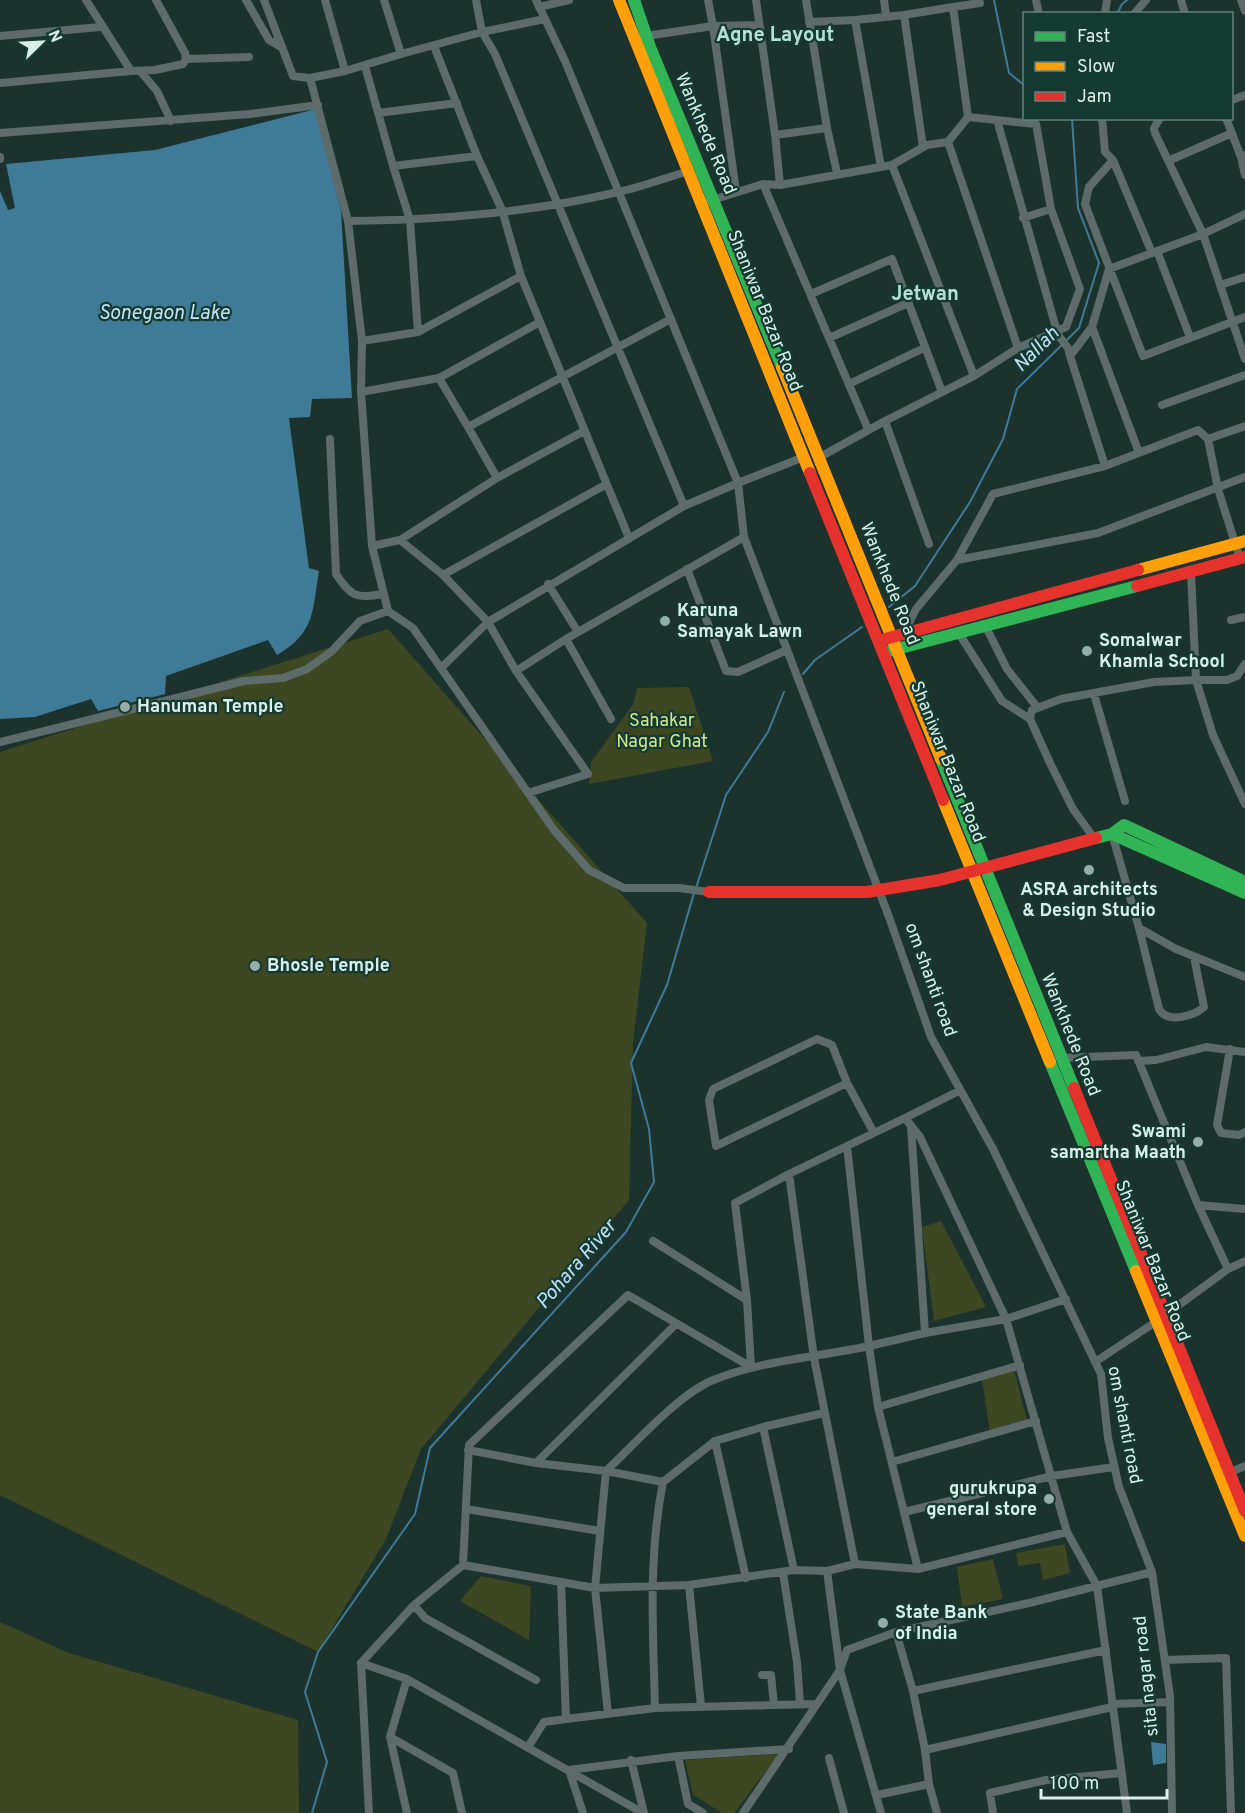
<svg xmlns="http://www.w3.org/2000/svg" width="1245" height="1813" font-family="Overpass,sans-serif">
<style>
.green{fill:#3d4722}
.water{fill:#3f7a97}
.lines{fill:none;stroke-linecap:round;stroke-linejoin:round}
.stream{stroke:#3f7a97;stroke-width:2}
.street{stroke:#5d6b6b;stroke-width:8}
.fast{stroke:#30b455;stroke-width:12}
.slow{stroke:#ff9f0a;stroke-width:12}
.jam{stroke:#e5322d;stroke-width:12}
.poi-dot{fill:#98ada7;stroke:#143a31;stroke-width:2}
.labels{text-anchor:middle;dominant-baseline:central;stroke-width:4.5;stroke-linejoin:round;paint-order:stroke}
.street-label{font-size:18px;fill:#daefe8;stroke:#143a31}
.poi-label{font-size:18px;font-weight:bold;fill:#daefe8;stroke:#143a31;text-anchor:start}
.park-label{font-size:18px;fill:#d3e58f;stroke:#143a31}
.neighbourhood-label{font-size:20px;font-weight:bold;fill:#b7e0d4;stroke:#143a31}
.water-label{font-size:20px;font-style:italic;fill:#c1e2f6;stroke:#143a31}
</style>
<rect width="100%" height="100%" fill="#1c322d"/>
<path class="green" d="M388 629 647 923 633 1043 629 1200 421 1449 386 1539 318 1652 0 1495V752Z
M689 687 713 761 589 784 591 762 634 703 637 688Z
M941 1221 986 1307 934 1321 922 1227Z
M1014 1370 1028 1424 990 1434 982 1379Z
M1065 1544 1070 1573 1043 1580 1040 1563 1018 1566 1016 1553Z
M993 1559 1003 1599 962 1607 957 1567Z
M481 1576 531 1586 529 1640 460 1601Z
M0 1622 69 1653 298 1720 299 1813H0Z
M779 1754 734 1813H722L693 1795 685 1760Z"/>
<path class="water" d="M316 109 341 211 352 398 312 399 310 417 289 418 309 568 319 571C312 611 316 632 277 655L268 640 166 676 165 694 98 711 91 699 35 717 0 719V191L8 210 15 208 6 164 155 150Z
M1151 1742 1166 1744V1763L1153 1765Z"/>
<g class="lines">
<path class="stream" d="M994 0 1009 73 1024 85
M1117 14 1122 4 1127 0
M889 607 915 586 970 502 1003 439 1017 389 1079 328 1099 263 1078 208 1072 118
M803 674 815 660 862 627
M696 888 726 795 768 732 784 692
M312 1813 327 1762 305 1692 318 1652 415 1514 430 1448 626 1232 654 1182 649 1129 631 1063 667 985 694 893"/>
<path class="street" d="M86 0 131 71 155 70 183 64 186 59 185 53 156 0
M246 0 269 40 281 47
M264 0 293 76 310 78 348 221 362 341 361 392 372 546
M325 0 345 71 401 54 384 0
M476 0 482 32 545 19
M708 0 713 26 758 25
M756 0 775 135 827 128 806 0
M884 0 886 16
M1036 0 1039 14
M1181 0 1185 14
M1241 0 1245 11
M539 7 569 0
M1105 14 1107 0
M1134 14 1146 0
M809 22 855 20
M0 36 100 27
M646 36 713 26 736 191
M434 46 477 156 502 210 521 276 540 322 629 538
M401 54 482 32 495 54 684 506
M186 59 249 57
M365 66 393 166 477 156
M140 71 157 91 171 121
M310 78 345 71
M0 83 131 71
M1232 100 1245 95
M378 113 457 103
M1102 118 1105 152 1113 160 1152 253
M1226 118 1241 157
M997 120 1058 335 1068 348 1070 356
M827 128 837 173
M0 133 250 114 318 105
M948 142 1018 348
M923 147 904 15 953 7
M1245 155 1241 157 1245 175
M0 157V159
M1113 160 1089 187 1085 204 1143 356 1245 317
M1168 161 1232 133
M892 165 974 376
M881 167 855 20 904 15
M763 184 780 185 775 134
M780 185 892 165 927 145 948 142 968 117 953 7 980 3
M709 201 763 184 868 429
M1245 214 1203 234 1245 359
M1023 218 1051 209
M348 221C437 220 530 213 618 192 642 187 665 178 689 171
M1157 251 1190 337
M1220 285 1245 277
M811 294 892 259 942 392
M1092 327 1070 356 1105 466
M418 332 521 276
M829 338 908 303
M362 341 418 332 410 220 393 166
M439 378 468 427
M849 384 924 348
M361 392 439 378 540 322
M1162 405 1245 375
M885 421 974 376 1018 348 1066 327 1080 289 1051 209 1036 124 968 117
M330 439 336 574C352 598 356 598 384 594
M1139 453 1092 327 1109 269 1203 234 1155 133 1154 128 1160 118
M820 457 885 421 929 544
M497 478 584 431
M400 540 497 478 468 427 671 319
M1240 559 1218 489 1208 439 1245 426
M957 560 993 494 1105 466 1198 430 1208 439
M687 569 726 671 738 672 787 650
M443 575 605 485
M548 584 578 632
M388 611 372 546 400 540 443 575 488 622 441 668
M1231 620 1245 617
M985 625 1007 669 1037 707
M958 632 1002 701 1030 719
M904 633 916 609 957 560 1098 533 1245 477
M566 639 611 719
M1245 664 1237 676 1227 680H1196L1213 735 1245 804
M516 671 566 639 744 537
M1094 694 1125 801
M0 742 244 681 283 678 307 669 332 651 360 621 388 611 413 628 554 830 589 870 624 888H679L709 892
M528 793 588 774 516 671 488 622 684 506 738 483 565 61 536 0
M1112 834 1139 928 1176 949 1245 977
M1094 838 1073 809 1050 763 1030 719 1032 710 1061 699 1154 682 1196 680 1191 572
M1139 928 1159 1009C1167 1024 1194 1016 1204 1007L1194 957
M1230 1049 1217 1125 1221 1133 1239 1135 1245 1132
M1060 1058 1136 1055 1198 1205 1228 1269
M1138 1061 1156 1060 1206 1047 1245 1052
M847 1083 832 1045 817 1039 713 1089 709 1100 716 1146 847 1083 874 1133
M959 1091 905 1118 920 1137 1006 1319 1066 1299
M847 1146 869 1346 925 1333 911 1126
M789 1174 814 1358 855 1564 827 1571 794 1570 689 1585 595 1588 561 1582 566 1719 655 1708 817 1704
M1198 1205 1245 1209
M653 1241 747 1300 735 1203 789 1174 905 1118
M676 1324 536 1463 606 1471 663 1482 715 1441 763 1427
M1095 1362 1157 1321 1228 1269 1245 1261
M878 1407 1020 1365
M715 1441 746 1578
M468 1450 536 1463
M892 1462 1036 1421
M1226 1474 1245 1466
M466 1509 600 1531
M904 1512 1052 1476 1114 1467
M1067 1532 1097 1586 1127 1813
M855 1564 918 1569
M463 1565 561 1582
M794 1570 763 1427 824 1413
M827 1571 840 1670 881 1813
M1152 1572 1170 1696 1172 1813
M783 1573 797 1662 800 1704
M689 1585 701 1706
M414 1605 425 1618 536 1680
M896 1632 913 1691
M1106 1650 913 1691 925 1750 1112 1707
M1165 1660 1226 1658 1231 1813
M361 1663 369 1813
M762 1675H771L774 1705
M1112 1704 1170 1702
M655 1708C653 1631 648 1558 663 1482
M608 1714 595 1588 606 1471C635 1444 677 1396 711 1381 757 1361 819 1357 869 1346L878 1407 918 1569 1067 1532 1006 1319 925 1333
M390 1737 453 1773 462 1813
M528 1747 544 1722 566 1719
M925 1750 929 1784 937 1813
M829 1758 844 1813
M631 1760 644 1813
M877 1795 929 1784
M407 1813 390 1737 407 1679
M583 1813 569 1770 678 1756
M643 1813 407 1679 361 1663 414 1605 463 1565 469 1445 628 1295 751 1367 747 1300
M703 1813 688 1804 678 1756 789 1749
M743 1813 840 1670 847 1650 896 1632 1029 1603 1152 1572 1119 1487 1108 1438 1101 1374 993 1149 931 1037 889 917 744 537 738 483 804 457
M993 1813 990 1793 1046 1780 1121 1773"/>
<path class="fast" d="M634 0 650 47 782 367
M889 651 1137 586
M941 759 1074 1088
M1112 834 1245 893
M1096 838 1112 834 1124 825 1245 882
M1050 1062 1136 1271"/>
<path class="slow" d="M619 0 810 473
M782 367 941 759
M1138 570 1245 541
M943 800 1050 1062
M1136 1271 1245 1536"/>
<path class="jam" d="M810 473 943 800
M1137 586 1245 557
M885 639 1138 570
M709 892H867L940 880 1096 838
M1074 1088 1245 1511"/>
</g>
<g class="poi-dot">
<circle cx="665" cy="621" r="6"/>
<circle cx="1087" cy="651" r="6"/>
<circle cx="125" cy="707" r="6"/>
<circle cx="1089" cy="870" r="6"/>
<circle cx="255" cy="966" r="6"/>
<circle cx="1198" cy="1142" r="6"/>
<circle cx="1049" cy="1499" r="6"/>
<circle cx="883" cy="1623" r="6"/>
</g>
<g class="labels">
<g class="street-label">
<text transform="translate(705 134) rotate(67)">Wankhede Road</text>
<text transform="translate(764 311) rotate(68)">Shaniwar Bazar Road</text>
<text transform="translate(889 584) rotate(68)">Wankhede Road</text>
<text transform="translate(947 762) rotate(68)">Shaniwar Bazar Road</text>
<text transform="translate(930 980) rotate(70)">om shanti road</text>
<text transform="translate(1070 1035) rotate(68)">Wankhede Road</text>
<text transform="translate(1152 1261) rotate(68)">Shaniwar Bazar Road</text>
<text transform="translate(1124 1425) rotate(79)">om shanti road</text>
<text transform="translate(1147 1676) rotate(-96)">sita nagar road</text>
</g>
<g class="poi-label">
<text x="677" y="611">Karuna<tspan x="677" dy="21">Samayak Lawn</tspan></text>
<text x="1099" y="641">Somalwar<tspan x="1099" dy="21">Khamla School</tspan></text>
<text x="137" y="707">Hanuman Temple</text>
<text x="1089" y="890" text-anchor="middle">ASRA architects<tspan x="1089" dy="21">&amp; Design Studio</tspan></text>
<text x="267" y="966">Bhosle Temple</text>
<text x="1186" y="1132" text-anchor="end">Swami<tspan x="1186" dy="21">samartha Maath</tspan></text>
<text x="1037" y="1489" text-anchor="end">gurukrupa<tspan x="1037" dy="21">general store</tspan></text>
<text x="895" y="1613">State Bank<tspan x="895" dy="21">of India</tspan></text>
</g>
<g class="park-label">
<text x="662" y="721">Sahakar<tspan x="662" dy="21">Nagar Ghat</tspan></text>
</g>
<g class="neighbourhood-label">
<text x="775" y="36">Agne Layout</text>
<text x="925" y="295">Jetwan</text>
</g>
<g class="water-label">
<text x="164" y="314">Sonegaon Lake</text>
<text transform="translate(1037 350) rotate(-45)">Nallah</text>
<text transform="translate(577 1265) rotate(-49)">Pohara River</text>
</g>
</g>
<rect x="1023" y="12" width="210" height="108" fill="#143a31" stroke="#63827a" stroke-width="1.5"/>
<rect x="1035" y="32" width="30" height="9" fill="#30b455" stroke="#63827a" stroke-width="1.5"/>
<text x="1077" y="42" font-size="18" fill="#daefe8">Fast</text>
<rect x="1035" y="62" width="30" height="9" fill="#ff9f0a" stroke="#63827a" stroke-width="1.5"/>
<text x="1077" y="72" font-size="18" fill="#daefe8">Slow</text>
<rect x="1035" y="92" width="30" height="9" fill="#e5322d" stroke="#63827a" stroke-width="1.5"/>
<text x="1077" y="102" font-size="18" fill="#daefe8">Jam</text>
<g transform="translate(42 42) rotate(66)" stroke="#143a31" stroke-width="4.5" paint-order="stroke">
<path d="M0-4.5L10 22L0 15L-10 22Z" fill="#daefe8"/>
<text y="-9" font-size="16" font-weight="bold" text-anchor="middle" fill="#daefe8">N</text>
</g>
<path d="M1041 1789v9h126v-9" fill="none" stroke="#daefe8" stroke-width="3"/>
<text x="1050" y="1789" font-size="18" fill="#daefe8" stroke="#143a31" stroke-width="4.5" paint-order="stroke">100 m</text>
</svg>
